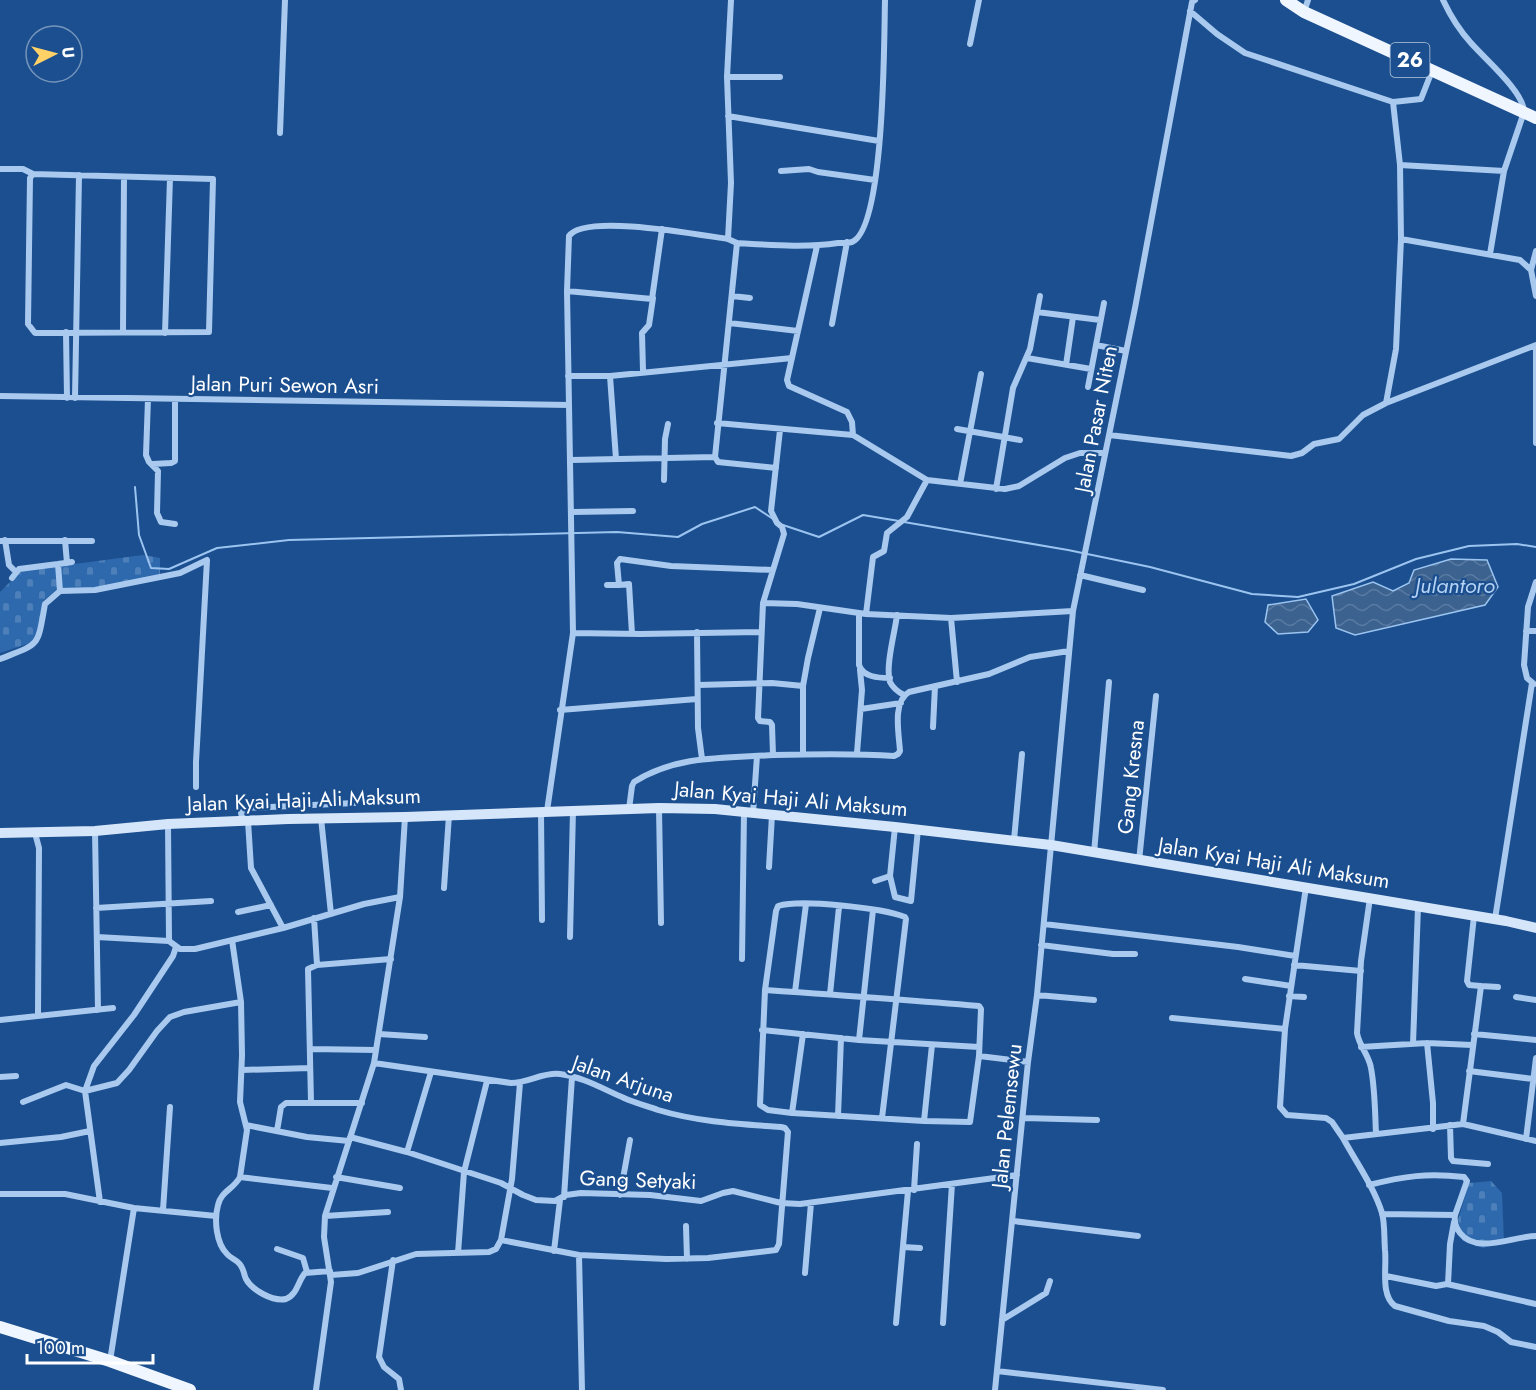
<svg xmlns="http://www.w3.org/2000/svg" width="1536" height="1390" font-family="Jost,sans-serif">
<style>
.cemetery{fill:url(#cemetery-stones)}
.water{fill:url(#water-waves);stroke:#9cc4f0;stroke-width:1.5}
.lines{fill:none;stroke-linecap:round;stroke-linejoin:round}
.stream{stroke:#9cc4f0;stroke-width:2}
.street{stroke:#a9c9ee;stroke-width:6}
.secondary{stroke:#d6e6fa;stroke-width:10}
.primary{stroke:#f0f6ff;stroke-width:12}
.labels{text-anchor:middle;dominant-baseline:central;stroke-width:4.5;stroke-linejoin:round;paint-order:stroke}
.shield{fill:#1b4f8f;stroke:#bbcadd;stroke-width:1.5}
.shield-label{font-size:20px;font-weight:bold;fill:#fff}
.street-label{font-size:21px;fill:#fff;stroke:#1b4f8f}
.water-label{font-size:22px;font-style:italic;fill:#b5d3f5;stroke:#1b4f8f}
</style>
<defs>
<pattern id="cemetery-stones" width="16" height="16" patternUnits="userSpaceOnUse" patternTransform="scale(1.5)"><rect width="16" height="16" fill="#2e69ad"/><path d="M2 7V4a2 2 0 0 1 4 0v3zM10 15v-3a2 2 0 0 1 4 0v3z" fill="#4d80b9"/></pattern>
<pattern id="water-waves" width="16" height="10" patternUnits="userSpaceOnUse" patternTransform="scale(1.5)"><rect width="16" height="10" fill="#3c6290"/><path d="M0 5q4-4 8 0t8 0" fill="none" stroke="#597aa1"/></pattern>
</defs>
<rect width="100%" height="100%" fill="#1b4f8f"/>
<path class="cemetery" d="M143 555 160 558V575L94 588H59L43 601C41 615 41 633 30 643L0 653V592L21 571Z
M1491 1181 1502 1193 1504 1242 1483 1248 1463 1241 1458 1220 1469 1183Z"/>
<path class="water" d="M1451 559 1487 560 1498 587 1485 605 1355 635 1336 628 1332 596 1373 582 1393 591 1409 583 1414 570Z
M1306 599 1318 620 1308 632 1278 634 1265 622 1268 605Z"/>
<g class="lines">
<path class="stream" d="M135 487 139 535 151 568 169 569 217 548 289 540 617 532 678 537 702 524 755 507 773 519
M904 522 1068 550 1150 567 1252 594 1298 597 1354 584 1416 559 1469 546 1517 544 1536 547
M783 525 819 537 863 515 899 521"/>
<path class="street" d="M1443 0C1450 15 1460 31 1471 43 1485 59 1524 92 1524 112L1504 171 1490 254
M1190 11 1217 34 1245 53 1393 102 1421 99 1432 71
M1304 12 1308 0
M970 44 979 0
M727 77H780
M1393 102 1400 165 1401 239 1520 260 1531 270
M728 116 879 141
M280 133 285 0
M1400 165 1504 171
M0 169H23L33 174
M781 171 809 169 818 172 875 180
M33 174 213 179 209 332 35 333 28 324 30 178Z
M728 239 731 183 727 77 731 0
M817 246 787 380 789 386 847 412 852 422 853 435 927 480 1005 489 1019 486 1065 458 1080 453H1105
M1536 251 1531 270 1536 296
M567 291 652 299 662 229
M732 296 750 298
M1037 312 1100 320
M729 323 798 331
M832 324 847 242
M66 332 67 398
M123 332 124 177
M165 333 170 178
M1096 345 1126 351
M1536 348V443
M1027 358 1091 369
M1066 365 1073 317
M643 371 642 333 649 325 653 298
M568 376H610L616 459
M610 376 792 358
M1088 387 1104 303
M0 396 569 405
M75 398 79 175
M148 399 146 455 149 462 158 471 157 513 161 522 175 524
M1386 403 1396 349 1401 239
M717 423 853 435
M957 429 1020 440
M1109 435 1291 456 1302 453 1314 444 1339 439 1363 415 1386 403 1536 345
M715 457 718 462 776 468
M571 460 715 457 737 243
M153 464 171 463 175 461V400
M664 480 665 439 668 424
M960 484 981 374
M996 489 1013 388 1030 349 1040 296
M572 512 633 511
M5 540 9 565 16 572
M65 540 67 563
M0 541H92
M1080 575 1143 590
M12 578 19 569 58 564
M607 585H619
M60 591 58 564 72 562
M763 603 797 604 866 614 951 618 1073 611
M859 613V665C863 677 878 678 890 678
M866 614 873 557 884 551 887 533 907 517 927 480
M897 615C895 632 885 667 890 682 893 688 898 692 904 695
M951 618 957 682
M1526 631H1536
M697 632 698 728 702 759
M573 633 640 634 760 632
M632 634 629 584 619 585 617 563 620 559 671 566 773 570
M0 659C41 643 37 648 45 604L60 591 95 590 180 573 207 560 196 762V787
M1534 684 1527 678 1524 665 1528 607 1536 582
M698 685 772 683 803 686
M861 709 901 703
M560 710 697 699
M933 727 935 686
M857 753 862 690 860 670
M803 754V686L808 658 820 608
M773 755 772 725 770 722 760 721 758 718 763 603 784 534 782 527 777 523 771 511 780 430
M659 808 661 923
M629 809 632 786 634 782C676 755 726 758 774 755 814 754 854 753 894 756L898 754 900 751C899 734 892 702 909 692L989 674 1030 657 1069 651
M547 811 573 633 567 291 569 236C584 213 700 235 728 239L737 243C771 245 805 248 838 243 842 243 848 243 852 242 885 228 884 38 885 0
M541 812 542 920
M753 813 757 756
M321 818 331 914
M243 821 241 813 246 808 355 803
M248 821 251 868 283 928
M168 824 169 941
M95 831 98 1010
M35 833 39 848 38 1014
M1014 840 1022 754
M1094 853 1109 682
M1139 861 1156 696
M769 867 772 815
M890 876 895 897 911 901 918 829
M875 881 890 876 895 827
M1306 887 1285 1029 1280 1107 1287 1115 1326 1118 1332 1122 1343 1138 1463 1124 1536 1141
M444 888 449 815
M1370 898 1361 961 1357 1033C1359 1046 1369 1055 1371 1068 1375 1089 1375 1112 1376 1134
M96 908 211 901
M238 912 271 905
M314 918 317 965
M1495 919 1532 683
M1044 924 1238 947 1295 956
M97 937 169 941 180 949H195L283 928 364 904 400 897
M570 937 573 810
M232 940 241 1002 242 1055 240 1102 247 1130 240 1177C234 1189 221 1191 218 1205 214 1220 216 1243 227 1254 231 1259 238 1260 241 1266 244 1270 244 1275 246 1279 252 1290 273 1302 286 1299 297 1295 298 1281 305 1273L330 1271
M1041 945 1113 954H1135
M742 959 744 812
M1294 965 1361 971
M1245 979 1291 986
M1481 986 1498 987
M765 990C837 995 908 1000 979 1006L981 1009 979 1056 970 1122 924 1121 792 1113 768 1110 760 1105 765 990 776 911 778 906C801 899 882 908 905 917L906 919 882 1118
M795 992 806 904
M830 994 839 907
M1037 995 1094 1000
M1289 996 1304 997
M1516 997 1536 1000
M1172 1018 1285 1029
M0 1020 113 1008
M762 1030 859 1040 979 1047
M379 1034 425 1037
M1474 1034 1536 1040
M859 1040 873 910
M1427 1043 1433 1103V1129
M1413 1044 1418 907
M1361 1047 1427 1043 1472 1045
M310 1049 376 1050
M979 1056 1028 1062
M374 1063 511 1083C528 1083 543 1072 560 1074 583 1077 603 1089 624 1098 635 1103 647 1106 658 1110 698 1122 739 1124 781 1127L785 1128 788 1132 779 1244 776 1250 708 1258 666 1259 579 1255 501 1240
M242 1070 310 1068
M1469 1071 1533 1079
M0 1077 16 1076
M23 1102 66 1085 85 1091 117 1083 129 1070 157 1031 170 1017 184 1012 241 1002
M311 1102 308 969 317 965 391 959
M792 1113 803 1034
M838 1116 841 1038
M1024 1118 1097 1120
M924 1121 932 1045
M1463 1124 1481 986 1469 985 1467 981 1474 916
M246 1125 307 1137 349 1141
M1450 1125 1451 1158 1453 1161 1488 1164
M277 1131 281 1107 286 1103H362
M350 1137 407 1152 501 1183 523 1195 536 1200 555 1201 566 1195 581 1193 650 1195 701 1201 723 1193 733 1191 781 1203 800 1204 1017 1175
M1343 1138C1356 1162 1374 1187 1382 1213 1385 1224 1384 1238 1385 1250 1387 1267 1380 1295 1395 1306L1449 1321 1484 1326 1498 1332 1511 1342 1536 1347
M1526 1139 1536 1058
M0 1143 61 1137 90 1131
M407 1152 431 1072
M240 1177 332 1188
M336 1177 400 1188
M1369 1185C1405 1176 1427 1173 1464 1177L1467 1181 1455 1215
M914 1190 917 1144
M0 1194H65L134 1208 216 1216
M620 1195 630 1140
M564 1197 572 1077
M100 1202 85 1091 94 1066 134 1015 173 956 176 947
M163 1210 170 1107
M1382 1214 1455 1215C1454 1222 1456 1228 1460 1233 1477 1255 1513 1236 1536 1236
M325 1216 388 1212
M1013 1221 1138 1236
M686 1226 687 1259
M903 1247 920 1248
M277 1249 303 1258 307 1272
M554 1251 560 1200
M458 1253 464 1172 487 1081
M579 1255 582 1390
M393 1260 379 1357 384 1367 399 1379 401 1390
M805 1273 811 1203
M331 1275 358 1273 416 1254 489 1252 496 1249 501 1240 512 1179 520 1083
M1386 1276 1436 1286 1447 1284 1536 1304
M1448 1284 1450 1244 1454 1222
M1002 1320 1046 1293 1050 1281
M896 1323 908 1191
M943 1323 952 1184
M110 1361 134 1208
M997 1371 1163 1390
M316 1390 331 1282 324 1237 325 1216 374 1063 400 897 405 817
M995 1390 1028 1062 1037 995 1073 611 1135 308 1192 2 1195 0"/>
<path class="secondary" d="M0 833 95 831 168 824 288 819 405 817 659 808 715 809 895 827 1051 845 1506 921 1536 928"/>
<path class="primary" d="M1286 0 1304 12 1536 118
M0 1327 110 1361 190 1390"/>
</g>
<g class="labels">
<rect class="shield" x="1390.5" y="43" width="39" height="34" rx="4.5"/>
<g class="shield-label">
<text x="1410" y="60">26</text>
</g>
<g class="street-label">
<text transform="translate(285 385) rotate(1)">Jalan Puri Sewon Asri</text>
<text transform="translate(1096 419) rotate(-79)">Jalan Pasar Niten</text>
<text transform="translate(1131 777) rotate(-84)">Gang Kresna</text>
<text transform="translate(791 799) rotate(5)">Jalan Kyai Haji Ali Maksum</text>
<text transform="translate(304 800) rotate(-2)">Jalan Kyai Haji Ali Maksum</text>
<text transform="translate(1274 863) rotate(9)">Jalan Kyai Haji Ali Maksum</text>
<text transform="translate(623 1079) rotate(19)">Jalan Arjuna</text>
<text transform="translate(1007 1116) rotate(-84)">Jalan Pelemsewu</text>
<text transform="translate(638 1180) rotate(2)">Gang Setyaki</text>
</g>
<g class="water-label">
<text x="1455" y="585">Julantoro</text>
</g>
</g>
<g transform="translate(54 54) rotate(84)"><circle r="28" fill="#1b4f8f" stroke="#7695bc" stroke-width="1.5"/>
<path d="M0-4.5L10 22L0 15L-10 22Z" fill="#ffd166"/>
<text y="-9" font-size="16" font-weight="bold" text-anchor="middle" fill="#ffffff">U</text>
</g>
<path d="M27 1354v9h126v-9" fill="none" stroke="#ffffff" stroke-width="3"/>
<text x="36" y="1354" font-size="18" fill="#ffffff" stroke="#1b4f8f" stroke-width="4.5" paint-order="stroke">100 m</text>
</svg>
